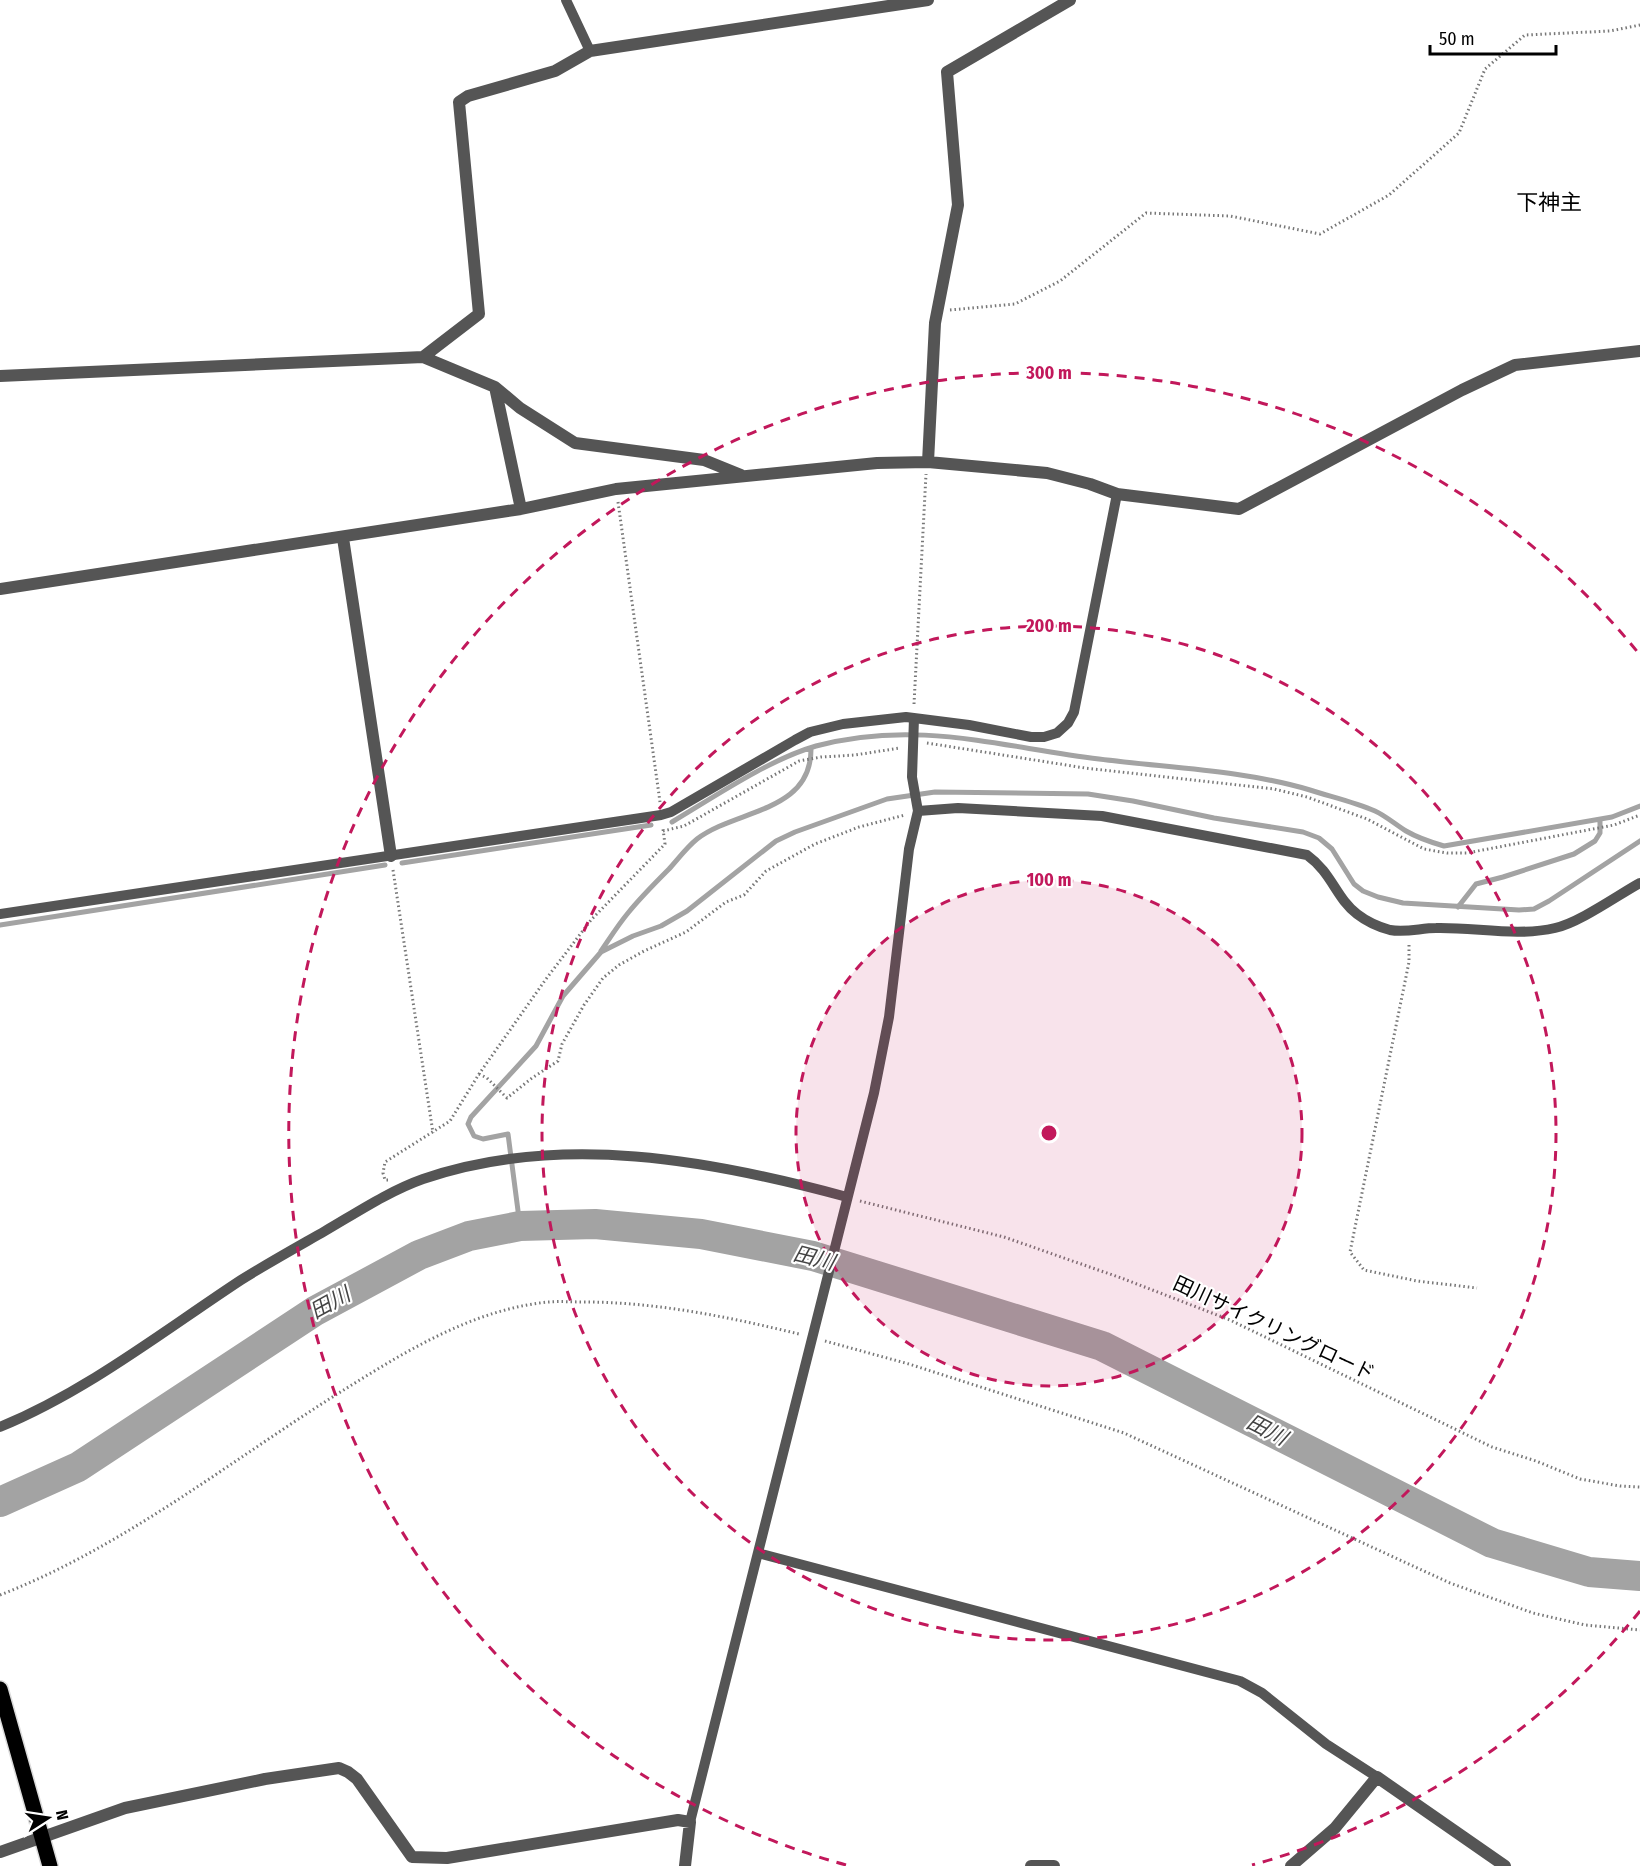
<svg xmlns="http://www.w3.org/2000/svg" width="1640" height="1866" font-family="'Fira Sans Condensed','Noto Sans JP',sans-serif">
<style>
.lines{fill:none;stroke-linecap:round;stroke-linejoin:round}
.stream{stroke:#a3a3a3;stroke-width:5}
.river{stroke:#a3a3a3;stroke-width:30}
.primary-casing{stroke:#dbdbdb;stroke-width:18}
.path{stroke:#777;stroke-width:3;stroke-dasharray:1.5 3;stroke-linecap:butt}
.lane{stroke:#555;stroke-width:10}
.street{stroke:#555;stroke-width:12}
.primary{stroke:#000;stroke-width:15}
.ring{fill:none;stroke:#c2185b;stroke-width:3;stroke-dasharray:10 8}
.labels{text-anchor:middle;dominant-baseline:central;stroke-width:4.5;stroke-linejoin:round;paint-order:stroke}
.street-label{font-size:20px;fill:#000;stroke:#fff}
.water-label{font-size:21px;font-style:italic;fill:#444;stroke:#fff}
.quarter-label{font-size:22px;fill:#000;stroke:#fff}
.centre{fill:#c2185b;stroke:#fff;stroke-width:3}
.ring-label{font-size:18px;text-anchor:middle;font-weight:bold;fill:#c2185b;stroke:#fff;stroke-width:4.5;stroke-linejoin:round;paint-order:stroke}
</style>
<rect width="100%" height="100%" fill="#fff"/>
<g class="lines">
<path class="stream" d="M672 822C714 797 770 759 816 746 917 719 1000 747 1099 759 1169 768 1243 770 1310 790 1332 797 1355 802 1375 811 1386 816 1396 825 1406 831 1418 838 1430 842 1444 846L1612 817 1640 806
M402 863 651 825
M1458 907 1476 884 1503 877 1574 854 1595 841 1600 833V820
M0 925 385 865
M601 951C610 938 618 925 628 913 640 898 655 883 669 869 678 859 687 847 697 839 736 809 812 813 811 748
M520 1226 508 1134 483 1139 474 1136 468 1124 471 1117 536 1046 563 996 601 952 633 936 661 926 687 911 776 841 795 832 887 799 935 792 1088 794 1133 801 1214 818 1303 832 1319 838 1332 849 1354 884 1363 891 1378 897 1403 903 1519 910 1534 909 1549 901 1640 841"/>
<path class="river" d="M0 1502 78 1467 315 1311 419 1255 469 1236 520 1226 595 1224 701 1234 813 1256 1102 1346 1492 1543 1589 1572 1640 1576"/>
<g class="primary-casing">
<path id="primary" d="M0 1689 50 1866"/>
</g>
<path class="path" d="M950 310 1015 304 1060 281 1146 213 1230 216 1320 234 1389 195 1459 133 1485 69 1525 35 1610 31 1640 25
M618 502 660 802
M914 704 926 474
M927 743 1085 768 1274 789 1307 797 1367 819 1424 849 1447 853H1467L1614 825 1640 815
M663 831 684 826 799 761 821 757 855 755 900 748
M393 870 433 1133
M1409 945V962L1350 1252 1364 1270 1417 1281 1477 1288
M479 1074 487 1078 507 1098 532 1078 558 1061 562 1044 584 1005 603 978 619 965 644 951 686 932 726 902 744 895 766 871 815 844 859 827 905 815
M388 1180H385L383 1173 385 1162 450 1121 479 1074 546 979 591 920 665 844 663 829
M860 1201 1004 1237 1124 1279 1230 1320 1492 1447 1536 1461 1580 1479 1620 1486 1640 1487
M825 1341 909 1364 1124 1433 1450 1583 1533 1613 1585 1625 1640 1630
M0 1595C121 1548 225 1465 334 1396 400 1355 469 1310 548 1302 560 1301 572 1302 584 1302 656 1302 729 1317 799 1334"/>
<path class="lane" d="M566 0 590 51
M918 811 958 808 1102 816 1307 855C1332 873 1336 898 1357 914 1366 921 1379 927 1390 930 1406 933 1421 928 1436 928 1475 927 1516 937 1555 928 1579 923 1618 895 1640 883
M0 914 661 815 671 812 795 740 810 732 843 724 906 717 969 725 1031 737H1044L1057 733 1068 723 1074 712 1117 494
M0 1427C87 1391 162 1332 241 1280 268 1263 297 1247 325 1231 356 1213 389 1191 423 1179 560 1132 711 1160 847 1197
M758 1553 1240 1681 1262 1693 1326 1744 1377 1777
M690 1822 874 1093 889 1017 909 849 918 811 912 777 914 718"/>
<path class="street" d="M423 357 479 314 459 102 468 96 555 71 590 51 928 0
M0 376 423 357 495 387 520 408 575 443 704 460 741 475
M495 387 521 509
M928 462 935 323 958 205 947 72 1070 0
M343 538 391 856
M0 589 521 509 616 489 877 463 928 462 1047 473 1090 484 1117 494 1239 509 1462 390 1515 365 1640 351
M0 1852 125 1808 265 1779 339 1768 348 1772 357 1779 412 1857 447 1858 678 1820 690 1822 685 1866
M1031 1866H1054
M1291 1866 1335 1828 1377 1777 1505 1866"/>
<use href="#primary" class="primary"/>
</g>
<circle cx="1049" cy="1133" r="253" fill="#c2185b" fill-opacity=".12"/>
<g class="ring">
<circle cx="1049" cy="1133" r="253"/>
<circle cx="1049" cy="1133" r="507"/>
<path d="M1640 1611A760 760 0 0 1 1252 1865M846 1865A760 760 0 1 1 1640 655"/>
</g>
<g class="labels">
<g class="street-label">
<text transform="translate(1274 1328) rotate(25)">田川サイクリングロード</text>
</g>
<g class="water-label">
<text transform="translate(814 1258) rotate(14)">田川</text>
<text transform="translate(330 1303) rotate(-29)">田川</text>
<text transform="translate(1267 1430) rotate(27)">田川</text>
</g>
<g class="quarter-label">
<text x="1549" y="202">下神主</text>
</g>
</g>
<circle cx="1049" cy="1133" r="9" class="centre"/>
<g class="ring-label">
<text x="1049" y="379">300 m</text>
<text x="1049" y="632">200 m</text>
<text x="1049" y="886">100 m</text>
</g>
<g transform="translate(48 1818) rotate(78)" stroke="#ffffff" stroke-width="4.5" paint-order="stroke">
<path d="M0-4.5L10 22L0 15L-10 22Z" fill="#000000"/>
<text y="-9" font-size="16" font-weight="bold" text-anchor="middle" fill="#000000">N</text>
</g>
<path d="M1430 45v9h126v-9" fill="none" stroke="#000000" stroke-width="3"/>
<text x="1439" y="45" font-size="18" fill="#000000" stroke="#ffffff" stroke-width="4.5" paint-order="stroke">50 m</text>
</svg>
